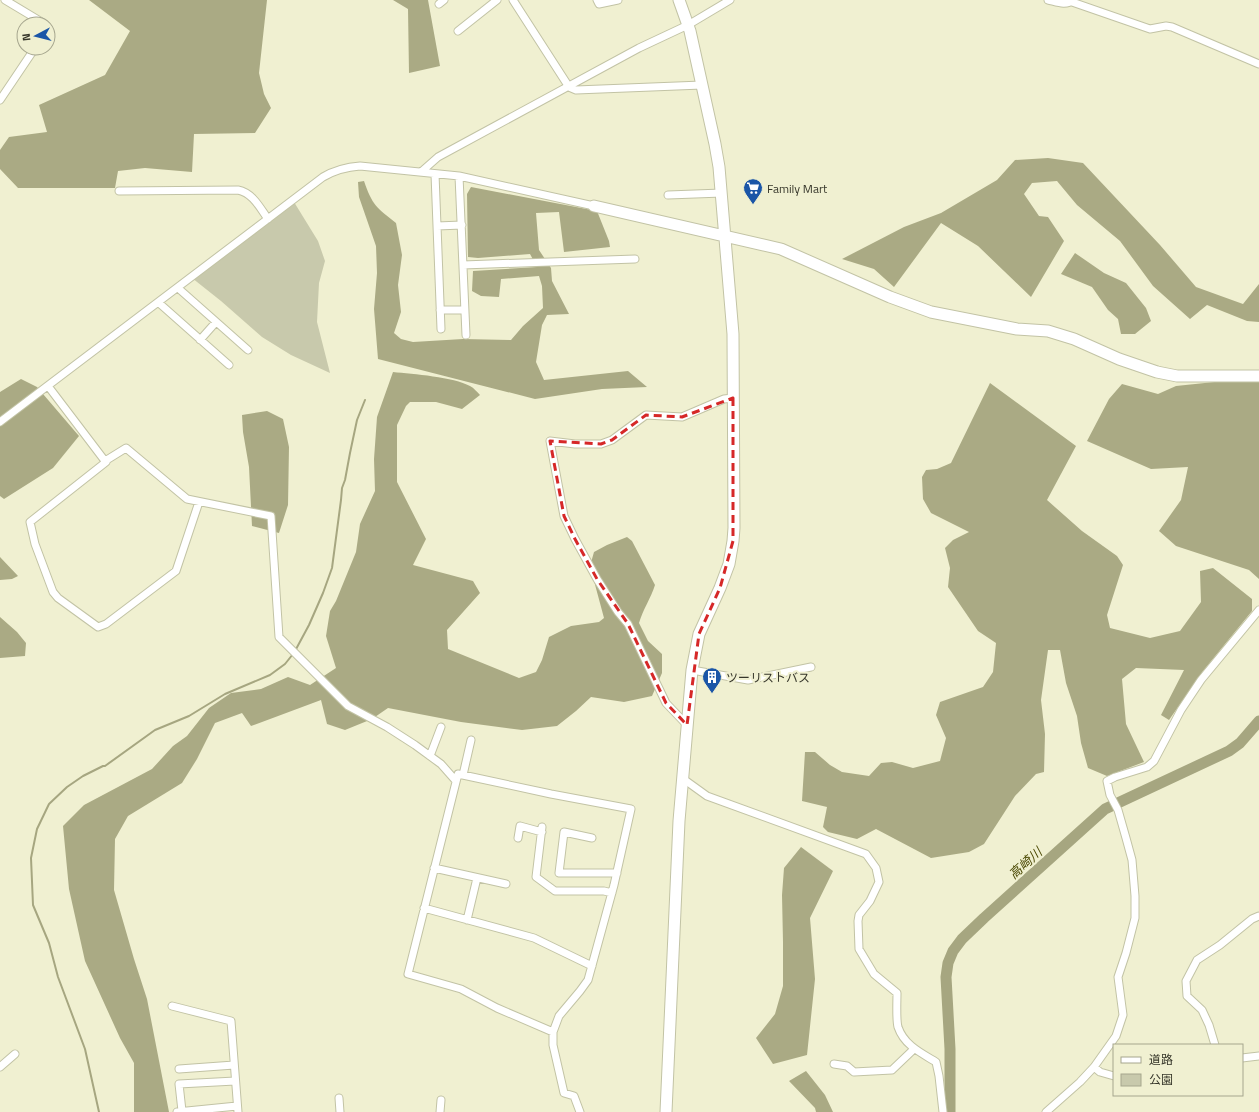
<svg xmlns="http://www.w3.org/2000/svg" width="1259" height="1112" font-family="'Titillium Web','Noto Sans JP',sans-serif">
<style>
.green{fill:#c8c9ac}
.forest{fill:#aaaa84}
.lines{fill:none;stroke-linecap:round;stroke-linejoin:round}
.stream{stroke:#a6a680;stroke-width:2}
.river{stroke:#a6a680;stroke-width:11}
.street-casing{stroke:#c2c3a5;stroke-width:9}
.secondary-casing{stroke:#c2c3a5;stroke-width:13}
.street{stroke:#fff;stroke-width:7}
.secondary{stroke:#fff;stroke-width:11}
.marked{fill:none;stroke:#d62828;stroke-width:3;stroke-dasharray:8 5;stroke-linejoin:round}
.labels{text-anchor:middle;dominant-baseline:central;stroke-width:4;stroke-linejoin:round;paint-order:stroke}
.poi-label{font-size:12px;fill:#36362a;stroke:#f0f0d1;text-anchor:start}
.water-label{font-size:13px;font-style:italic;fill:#4a4802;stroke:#f0f0d1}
</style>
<rect width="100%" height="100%" fill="#f0f0d1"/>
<path class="green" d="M294 202 318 241 325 261 319 283 317 322 330 373 291 355 262 337 221 301 192 278Z"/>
<path class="forest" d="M89 0H267L259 73 264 94 271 108 255 133 194 134 192 172 145 168 118 171 115 188H18L0 169V150L9 137 47 132 39 105 105 75 130 31Z
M393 0H428L440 66 409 73 408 9Z
M1048 158 1083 163 1160 245 1196 287 1243 304 1259 284V322L1247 321 1207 305 1190 319 1153 286 1120 241 1077 205 1057 181 1032 183 1024 194 1039 216 1048 217 1064 241 1031 297 978 246 941 223 894 287 874 269 842 259 904 227 941 213 997 180 1015 160Z
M364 181C372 205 377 208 396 223L402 255 398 285 401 312 394 333 401 339 413 342 463 339 511 340 523 326 543 308 542 286 539 276 501 279 499 297 481 296 472 291 473 271 537 267 530 254 478 258 468 257 467 194 471 187 597 211 609 241 610 247 564 252 559 212 536 213 539 250 551 268 552 281 569 314 547 315 542 325 536 362 544 380 628 371 647 387 602 389 535 399 378 359 374 309 377 273 376 246 359 197 358 182Z
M1075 253 1104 273 1126 283 1146 308 1151 321 1135 334H1121L1118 319 1108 310 1092 287 1061 274Z
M393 372C413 374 454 377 470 386 474 388 477 392 480 395L462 409 436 402H410L406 406 397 425V482L426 539 413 565 473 581 480 593 447 630 448 649 519 678 536 672 542 660 549 637 571 626 599 622 604 618 590 566 594 552 607 545 627 537 632 541 655 585C651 598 643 609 639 623L648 641 662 654V673L652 696 624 702 591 697 576 711 557 726 522 730 461 722 388 708 372 719 345 730 327 724 321 700 251 726 242 713 215 723 197 759 182 783 128 816 115 839 114 890 134 959 147 999 169 1112H134V1063L120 1038 85 961 69 889 63 826 84 805 152 769 173 746 187 736 209 708 231 693 261 689 288 677 310 685 336 668 326 636 330 611 336 601 356 552 360 524 375 491 374 459 377 417Z
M21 379 37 387 79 436 53 468 4 499 0 496V392Z
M1224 381 1259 382V579L1249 570 1176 546 1159 531 1181 500 1188 467 1151 469 1087 441 1109 399 1122 384 1158 394 1176 386Z
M990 383 1076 446 1047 500 1082 531 1117 556 1123 565 1107 615 1110 628 1150 638 1180 631 1201 602 1200 571 1213 568 1252 599V611L1203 671 1169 720 1161 715 1184 670 1136 668 1122 679 1126 724 1144 762 1107 776 1088 768 1081 743 1077 716 1066 683 1060 650H1048L1041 700 1045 734 1044 772 1036 774 1015 796 984 844 969 852 931 858 876 829 857 839 828 832 823 827 827 807 802 801 805 752H815L830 765 842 772 869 776 881 763 892 762 913 768 940 761 946 738 936 715 940 702 983 687 993 672 996 643 978 631 948 587 950 568 945 548 953 540 969 532 931 513 923 499 922 477 926 470 937 469 951 463Z
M267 411 283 419 289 447 288 505 279 533 252 526 249 467 243 432 242 415Z
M0 557 18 576 12 579 0 580Z
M0 617 17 632 26 643 25 656 0 658Z
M801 847 833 871 810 918 815 979 807 1055 773 1064 756 1038 775 1014 783 986V942L782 895 784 868Z
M806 1071 825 1095 833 1112H816L815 1108 789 1081Z"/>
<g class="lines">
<path class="stream" d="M295 651 309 625 323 593 332 568 341 500 342 488 345 480 350 453 357 420 365 400
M99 1112 85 1049 58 977 49 943 33 905 31 858 37 829 49 804 67 787 83 776 103 766H105L155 730 189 716 225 694 270 675 285 664 293 654"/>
<path class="river" d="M950 1112V1049L946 977 948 963 953 951 962 939 984 918 1105 809 1229 751 1240 743 1259 721"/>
<g class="street-casing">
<path id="street" d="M5 0 45 24
M513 0 569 87 576 90 702 85
M597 0 599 4 618 0
M1048 0C1057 2 1066 6 1073 0
M1072 2 1150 29 1166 26 1172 27 1259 64
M439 4 444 0
M458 31 497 0
M0 100 35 48
M421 172 438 157 639 48 688 25 730 0
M435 174 441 329
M459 176 466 335
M119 191 238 190C253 193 260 208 268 219
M668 195 722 193
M437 226 462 225
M463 265 635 259
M178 288 248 350
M159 303 229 365
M440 310H464
M200 340 216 322
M48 386 105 461
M0 422 323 177C335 170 346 167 360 166L459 176 594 206
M199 502 176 571 106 624 98 627 58 598 53 592 35 544 30 522 106 462 105 461 126 448 187 499 271 516 279 637 348 706 387 727 415 745 441 764 456 781
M692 670 748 680 811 667
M687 725 666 703 628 624 618 612 597 579 575 539 564 516 550 441 575 444H601L612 440 646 415 682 417 724 399 733 398
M430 756 441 727
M463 775 471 740
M682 778 707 796 866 854 876 868 879 882 870 901 859 915 858 921 859 949 874 974 897 993C897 1001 896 1020 898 1027 904 1045 921 1053 936 1062L939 1076 943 1112
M542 827 536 877 555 891H604L612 893
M518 838 520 826 542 832
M592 838 564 832 559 873H617
M434 868 506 884
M424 908 534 938 592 966
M467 920 477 878
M172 1006 231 1021 238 1112
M553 1032 497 1008 461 989 408 974 458 774 551 794 631 809 614 885 588 980 580 991 559 1016 553 1032V1045L564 1093 574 1096 580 1112
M1215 1045 1209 1025 1202 1010 1187 996 1186 981 1197 960 1220 945 1252 919 1259 916
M1242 1058 1259 1056
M834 1064 847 1066 854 1072 892 1070 914 1049
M0 1067 15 1054
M1094 1067 1100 1072 1114 1076
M179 1069 234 1065
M339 1098 340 1112
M182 1111 179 1084 235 1081
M177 1112 237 1106
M440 1112 441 1100
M1046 1112 1080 1082 1094 1067 1116 1036 1123 1015 1118 977 1126 953 1135 918V896L1132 860 1126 838 1118 810 1110 795 1107 781 1115 777 1147 767 1154 761 1181 710 1201 680 1259 610"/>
</g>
<g class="secondary-casing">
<path id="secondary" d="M594 206 781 249 890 297 931 312 1017 329 1048 331 1074 339 1119 359 1157 372 1177 376H1259
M666 1112 679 821 692 670 699 634 720 588 729 564 733 541 734 528 733 334 719 167 715 144 690 31 679 0"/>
</g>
<use href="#street" class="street"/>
<use href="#secondary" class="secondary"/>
</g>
<path class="marked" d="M733 398V541L720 588 699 634 687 725 666 703 628 624 597 579 575 539 564 516 550 441 601 444 612 440 646 415 682 417Z"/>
<defs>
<g id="supermarket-pin" transform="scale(1)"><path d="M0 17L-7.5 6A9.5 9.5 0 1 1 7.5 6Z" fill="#1b56a7" stroke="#f0f0d1"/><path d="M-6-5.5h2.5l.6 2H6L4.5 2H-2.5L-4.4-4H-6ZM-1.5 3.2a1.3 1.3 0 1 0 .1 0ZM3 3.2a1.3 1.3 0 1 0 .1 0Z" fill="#fff"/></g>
<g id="building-pin" transform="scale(1)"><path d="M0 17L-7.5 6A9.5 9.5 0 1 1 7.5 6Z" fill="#1b56a7" stroke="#f0f0d1"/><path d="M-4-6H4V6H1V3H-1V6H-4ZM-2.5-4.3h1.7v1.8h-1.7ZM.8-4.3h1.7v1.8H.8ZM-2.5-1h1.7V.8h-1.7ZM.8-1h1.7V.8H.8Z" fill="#fff"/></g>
</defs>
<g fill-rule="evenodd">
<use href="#supermarket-pin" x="753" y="188"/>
<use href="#building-pin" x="712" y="677"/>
</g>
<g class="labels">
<g class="poi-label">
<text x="767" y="188">Family Mart</text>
<text x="726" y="677">ツーリストバス</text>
</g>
<g class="water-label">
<text transform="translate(1025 863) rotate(-42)">高崎川</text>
</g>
</g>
<rect x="1113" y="1044" width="130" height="52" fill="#f0f0d1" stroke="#a6a68e"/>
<rect x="1121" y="1057" width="20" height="6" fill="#ffffff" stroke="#a6a68e"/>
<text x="1149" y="1064" font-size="12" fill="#36362a">道路</text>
<rect x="1121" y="1074" width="20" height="12" fill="#c8c9ac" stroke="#a6a68e"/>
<text x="1149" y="1084" font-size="12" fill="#36362a">公園</text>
<g transform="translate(36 36) rotate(263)"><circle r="19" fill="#f0f0d1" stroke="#a6a68e"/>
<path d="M0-3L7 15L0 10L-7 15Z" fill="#1b56a7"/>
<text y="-6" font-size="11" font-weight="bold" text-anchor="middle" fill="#36362a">N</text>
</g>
</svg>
